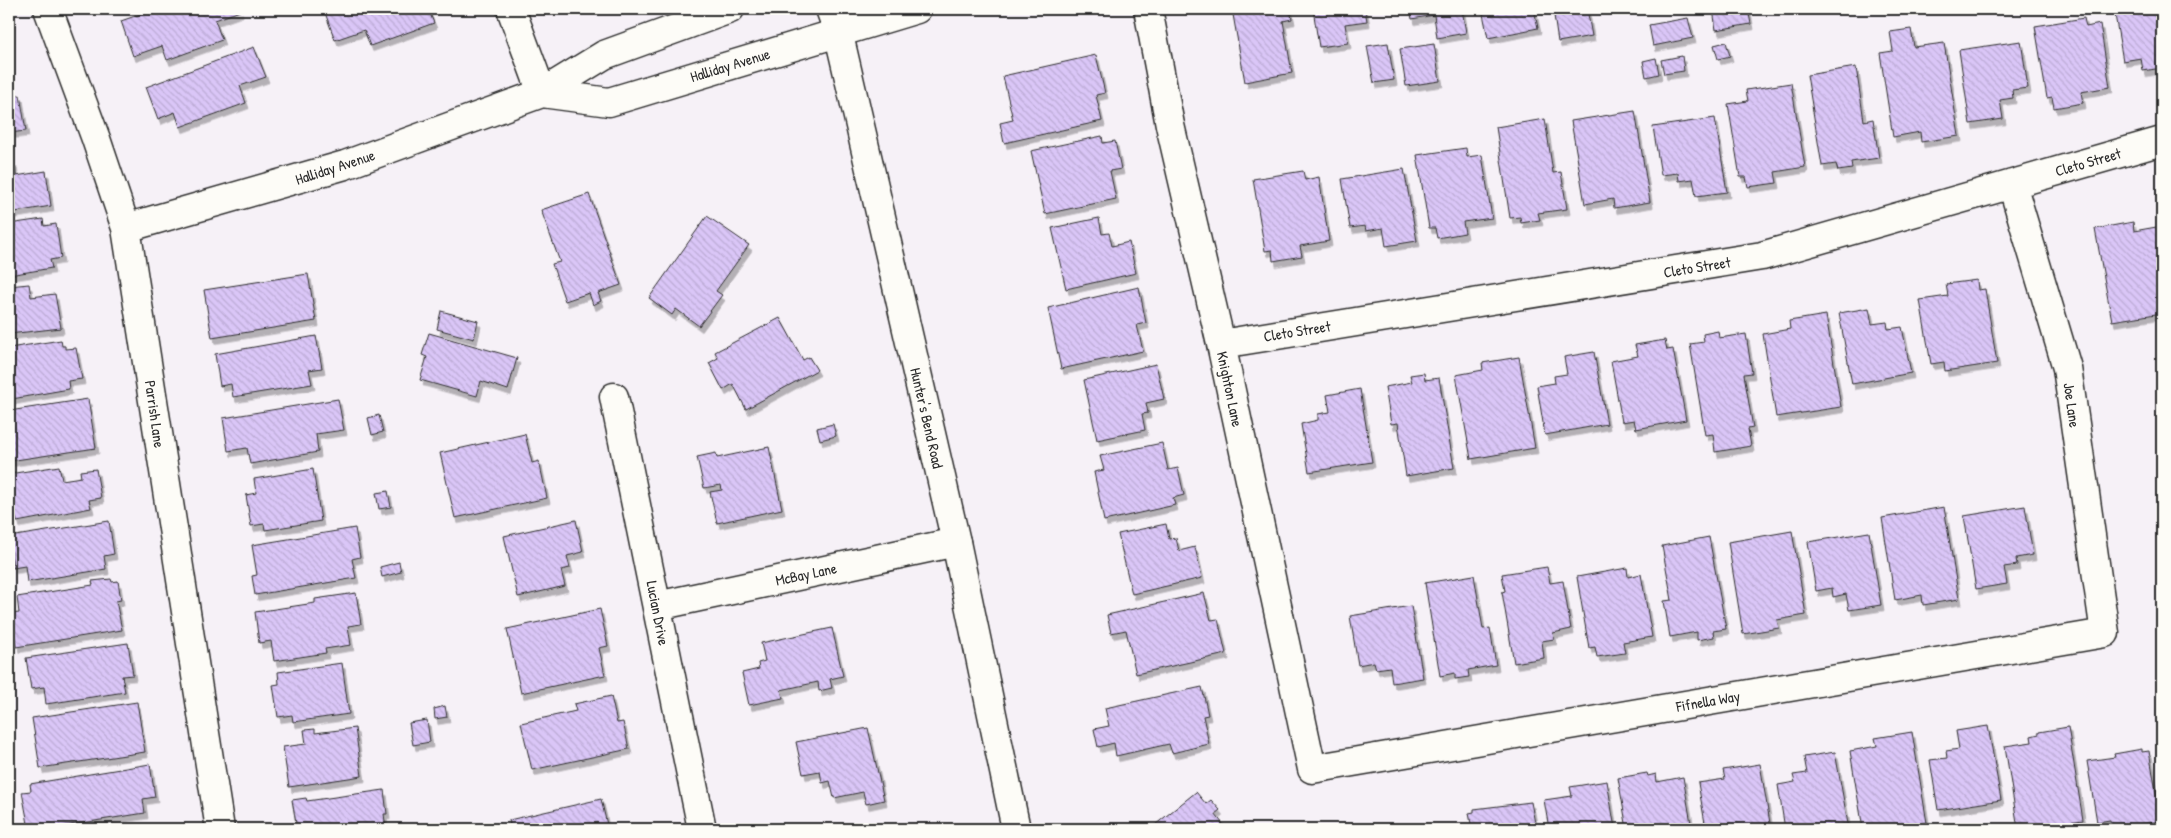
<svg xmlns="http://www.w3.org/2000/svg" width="2171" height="838" font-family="'Patrick Hand',sans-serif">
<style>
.building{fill:url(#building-back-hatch);stroke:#2b2b2b;filter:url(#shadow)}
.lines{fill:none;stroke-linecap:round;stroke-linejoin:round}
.minor-casing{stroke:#2b2b2b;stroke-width:31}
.tertiary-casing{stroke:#2b2b2b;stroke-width:31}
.minor{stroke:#fdfcf7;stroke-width:28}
.tertiary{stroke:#fdfcf7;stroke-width:28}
.labels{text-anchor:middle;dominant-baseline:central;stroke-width:4;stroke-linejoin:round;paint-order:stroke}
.street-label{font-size:15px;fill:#2b2b2b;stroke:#fdfcf7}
</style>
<defs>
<pattern id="building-back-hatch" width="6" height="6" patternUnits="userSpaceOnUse" patternTransform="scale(1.25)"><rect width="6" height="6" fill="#dac6f7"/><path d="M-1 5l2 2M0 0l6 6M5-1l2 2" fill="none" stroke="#bbaad4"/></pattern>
<filter id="shadow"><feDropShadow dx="3" dy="5.5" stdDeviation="0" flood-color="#0004"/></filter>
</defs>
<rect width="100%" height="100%" fill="#f6f1f7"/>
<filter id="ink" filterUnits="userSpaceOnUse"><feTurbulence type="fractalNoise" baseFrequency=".02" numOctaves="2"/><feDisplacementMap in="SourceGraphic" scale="10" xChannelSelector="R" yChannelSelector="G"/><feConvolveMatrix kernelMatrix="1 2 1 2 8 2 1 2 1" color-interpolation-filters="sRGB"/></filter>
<g filter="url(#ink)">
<path class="building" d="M155 9H240V11L215 20 222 40 167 60 162 46 133 56 121 21Z
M428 9 434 23 370 46 364 30 335 40 324 10Z
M1232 9H1290L1292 19 1283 21 1292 73 1245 82Z
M1313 9H1365L1367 21 1345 24 1348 43 1319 47Z
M1410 9H1462L1466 33 1437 38 1434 15 1412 19Z
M1482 9H1534L1538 28 1488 38Z
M1553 9H1587L1592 36 1558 42Z
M1713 9H1748L1751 24 1716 30Z
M2114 9H2162V68L2143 71 2141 58 2123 61Z
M1688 18 1693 38 1653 46 1649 25Z
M2084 18 2086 27 2100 24 2110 87 2081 92 2083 103 2054 108 2052 97 2047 98 2035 26Z
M1911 29 1914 47 1944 43 1959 136 1921 142 1920 132 1893 137 1880 53 1893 51 1890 32Z
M2021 41 2028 88 2012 90 2013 98 2000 100 2003 119 1970 124 1959 50Z
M1726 42 1730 56 1718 59 1714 45Z
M1388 43 1394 80 1374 83 1367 46Z
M1434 44 1440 81 1406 86 1400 49Z
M254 47 266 77 240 86 246 103 180 127 175 112 158 119 146 87Z
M1096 55 1105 93 1096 95 1102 121 1004 143 1000 123 1013 120 1003 76Z
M1682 56 1684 71 1664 74 1661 60Z
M1656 58 1659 74 1646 77 1643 61Z
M1856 67 1864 121 1873 119 1879 158 1851 162 1852 169 1838 171 1836 164 1822 166 1807 75Z
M1791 83 1805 167 1775 172 1777 183 1748 187 1746 177H1740L1728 104 1748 101 1746 90Z
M20 95 26 131 9 133V97Z
M1635 111 1650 202 1614 208 1613 199 1585 204 1571 121Z
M1715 118 1727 192 1696 196 1693 179 1679 181 1678 173 1661 175 1653 127Z
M1545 119 1553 173 1561 172 1567 209 1538 213 1540 220 1521 223 1520 217 1510 218 1496 127Z
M1102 136 1103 143 1115 141 1121 169 1110 171 1116 199 1045 214 1031 151Z
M1466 148 1467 157 1482 155 1492 218 1463 222 1465 233 1437 238 1435 228H1429L1417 155Z
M14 162 16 176 46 171 51 206 9 213V163Z
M1404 169 1417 241 1386 246 1383 228 1366 231 1365 226 1350 228 1342 179Z
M1303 171 1305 180 1319 177 1329 241 1300 246 1302 256 1273 261 1272 250 1265 251 1253 179Z
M589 194 621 285 598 293 601 301 593 305 589 293 565 301 552 264 560 262 541 210Z
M707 216 749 245 716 291 722 295 699 326 676 309 672 315 649 298Z
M1099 218 1102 234 1109 233 1112 246 1129 242 1136 273 1066 289 1052 228Z
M43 219 44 226 56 224 61 258 50 260 52 268 9 275V224Z
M2133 222 2134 231 2162 226V313L2112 321 2095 229Z
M308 274 316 321 212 338 204 290Z
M1977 280 1978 290 1985 289 1997 363 1945 371 1944 362 1931 364 1920 300 1948 296 1946 284Z
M29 284 31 297 55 294 61 328 9 334V286Z
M1139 287 1146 323 1137 325 1143 351 1061 369 1048 308Z
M1869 308 1872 324 1887 322 1888 329 1902 327 1911 373 1852 384 1839 313Z
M441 311 478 321 474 339 437 329Z
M1826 315 1841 407 1776 417 1763 334 1790 329 1789 321Z
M780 318 803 360 809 357 817 370 746 409 733 384 723 390 709 363 718 358 715 352Z
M1718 331 1719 338 1746 334 1752 373 1744 374 1753 428 1748 429 1751 446 1715 452 1713 434 1705 435 1690 344 1704 342 1703 334Z
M429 333 517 358 508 390 481 381 477 396 420 380 427 357 422 355Z
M316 336 322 368 309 370 312 384 233 397 231 384 220 386 215 354Z
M61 340 62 346H65V349L76 348 82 379 68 381 69 389 12 399 9 379V348Z
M1665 340 1667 350 1673 349 1686 420 1636 429 1634 420 1622 422 1611 361 1638 356 1635 345Z
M1594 352 1607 424 1545 435 1537 386 1555 383 1554 376 1567 374 1564 357Z
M1519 357 1535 448 1471 459 1456 375 1483 370 1482 363Z
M1156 364 1164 399 1146 403 1148 413 1142 414 1145 430 1097 440 1084 380Z
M1424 373 1425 380 1439 378 1454 468 1406 476 1398 423 1391 424 1385 387 1412 382 1410 375Z
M1360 389 1372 462 1309 472 1301 424 1318 420V414L1330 412 1327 395Z
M88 399 96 448 9 461V411Z
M338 399 344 430 316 434 318 452 250 464 247 448 228 451 223 418Z
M379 415 383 432 372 435 368 418Z
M833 424 836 436 820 440 817 428Z
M525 434 532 463 539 461 547 498 455 518 440 453Z
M1162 443 1168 470 1178 468 1184 495 1173 498 1175 505 1104 521 1094 472 1104 470 1100 456Z
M769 447 782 509 717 523 710 492 722 490 721 485 704 488 697 457 716 453 717 458Z
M59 466 62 480 81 477 80 471 96 469 101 498 89 500 91 508 17 522 15 515 12 516 9 501V487L10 486 9 474Z
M313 469 321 521 265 530 264 524 251 526 246 495 256 493 254 479Z
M388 491 391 507 379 509 376 493Z
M2025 506 2033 555 2016 558 2017 565 2004 567 2007 584 1976 589 1964 516Z
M1944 507 1959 599 1923 605 1922 595 1895 600 1882 518Z
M576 520 583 552 567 556 570 568 561 570 565 586 518 597 504 536Z
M109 521 114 554 104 556 106 569 27 582 25 566 13 568 9 537Z
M1166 524 1169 539 1176 538 1179 551 1195 547 1202 578 1132 594 1118 534Z
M355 528 360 557 352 559 356 578 255 595 252 576 257 575 252 545Z
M1792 531 1806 615 1777 620 1779 628 1743 634 1728 542Z
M1869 532 1881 605 1849 610 1846 594 1833 597 1832 588 1816 591 1808 542Z
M1709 537 1726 629 1713 631 1714 637 1697 640V632L1670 637 1664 601 1672 600 1662 546Z
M399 562 401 572 382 577 380 567Z
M1547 567 1550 583 1563 581 1571 629 1553 633 1554 639 1542 641 1544 658 1514 663 1502 592 1505 591 1502 574Z
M1627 568 1628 577 1641 574 1652 637 1623 642 1625 653 1597 657 1595 647 1589 648 1577 577Z
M1474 575 1483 629 1490 628 1496 665 1468 670 1469 677 1455 679V673L1440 676 1425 583Z
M111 579 112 582 118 581 121 600 116 601 122 630 16 647 11 614 19 613 17 597 93 585 92 581Z
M356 593 361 624 348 626 351 645 325 649 326 653 274 661 271 641 259 643 255 612 315 603V599Z
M1204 593 1211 620 1218 619 1226 654 1136 674 1126 630 1111 633 1107 615Z
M1411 606 1423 678 1392 683 1390 667 1376 669 1374 662 1358 665 1350 616Z
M600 609 608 646 599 648 605 675 521 693 507 629Z
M832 628 843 676 830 679 832 688 819 691 818 682 781 690 783 698 749 705 742 673 759 669 758 663 765 661 761 643Z
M128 643 133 675 122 676 125 692 46 704 44 687 31 689 26 658Z
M342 663 349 714 293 722 292 715 278 717 273 685 279 684 278 672Z
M1202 687 1208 715 1203 716 1209 744 1172 753 1169 744 1116 756 1114 743 1098 747 1094 729 1109 726 1105 708Z
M611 696 617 723 623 722 629 749 532 770 521 723 576 711 574 704Z
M137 702 145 752 40 768 32 718Z
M445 706 447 717 435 719 434 709Z
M427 720 430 742 413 745 409 723Z
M1988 726 2001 800 1938 810 1930 760 1947 758 1946 751 1959 749 1956 731Z
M2068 727 2083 820 2018 829 2005 746 2032 742 2031 736 2039 734V732Z
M355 728 362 776 289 787 283 747 306 744 304 730 315 729V733Z
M868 728 884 800 866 804 863 792 834 798 830 781 822 783 820 771 803 774 796 742Z
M1912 732 1927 823 1891 829H1863L1850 751 1877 746 1875 738Z
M2142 749V752L2149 751 2161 821 2112 829 2110 820 2097 822 2087 761 2115 757 2114 754Z
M1835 752 1848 824 1815 829H1785L1778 785 1795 782 1793 775 1807 773 1804 757Z
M150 764 155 797 143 799 145 813 57 827V829H29L22 792 31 791 30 784Z
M1760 764 1771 829H1706L1698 783 1725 779 1723 770Z
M1647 773 1648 776 1656 774 1657 782 1683 777 1692 829H1627L1618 778Z
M1607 781 1615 829H1549L1544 800 1572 796 1570 787Z
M384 790 387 814H384L386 829H297L292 800 306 798 307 801Z
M1196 792 1206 804 1211 800 1220 810 1215 814 1227 829H1150Z
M601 799 608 829H511L509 820Z
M1531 802 1536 829H1472L1469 813 1474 812V809Z"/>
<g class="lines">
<g class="minor-casing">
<path id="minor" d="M48 9 96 139 126 228 220 829
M511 9 542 93
M1148 9 1170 125 1221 344 1312 769 2105 633 2067 368 2012 184
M542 93 609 102 917 9
M126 228 345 165 542 93 604 55 730 9
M1221 344 1762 256 2162 141
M614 397 702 829
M657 606 956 542"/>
</g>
<g class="tertiary-casing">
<path id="tertiary" d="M830 9 838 31 861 130 956 542 1016 829"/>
</g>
<use href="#minor" class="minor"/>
<use href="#tertiary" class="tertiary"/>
</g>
</g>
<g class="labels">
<g class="street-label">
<text transform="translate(730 65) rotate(-17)">Halliday Avenue</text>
<text transform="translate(2088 162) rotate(-16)">Cleto Street</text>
<text transform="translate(335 167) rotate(-18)">Halliday Avenue</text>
<text transform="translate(1697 267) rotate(-9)">Cleto Street</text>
<text transform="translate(1297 331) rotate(-9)">Cleto Street</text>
<text transform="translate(1230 389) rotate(78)">Knighton Lane</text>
<text transform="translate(2072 405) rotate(82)">Joe Lane</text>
<text transform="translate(155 414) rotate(82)">Parrish Lane</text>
<text transform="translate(927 418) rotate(77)">Hunter's Bend Road</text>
<text transform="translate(806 574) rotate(-12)">McBay Lane</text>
<text transform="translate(658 613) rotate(79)">Lucian Drive</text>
<text transform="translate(1708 701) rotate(-10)">Fifnella Way</text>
</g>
</g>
<rect width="2171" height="838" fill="none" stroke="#fdfcf7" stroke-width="30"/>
<rect x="15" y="15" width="2141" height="808" fill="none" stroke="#2b2b2b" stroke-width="2" filter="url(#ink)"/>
</svg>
